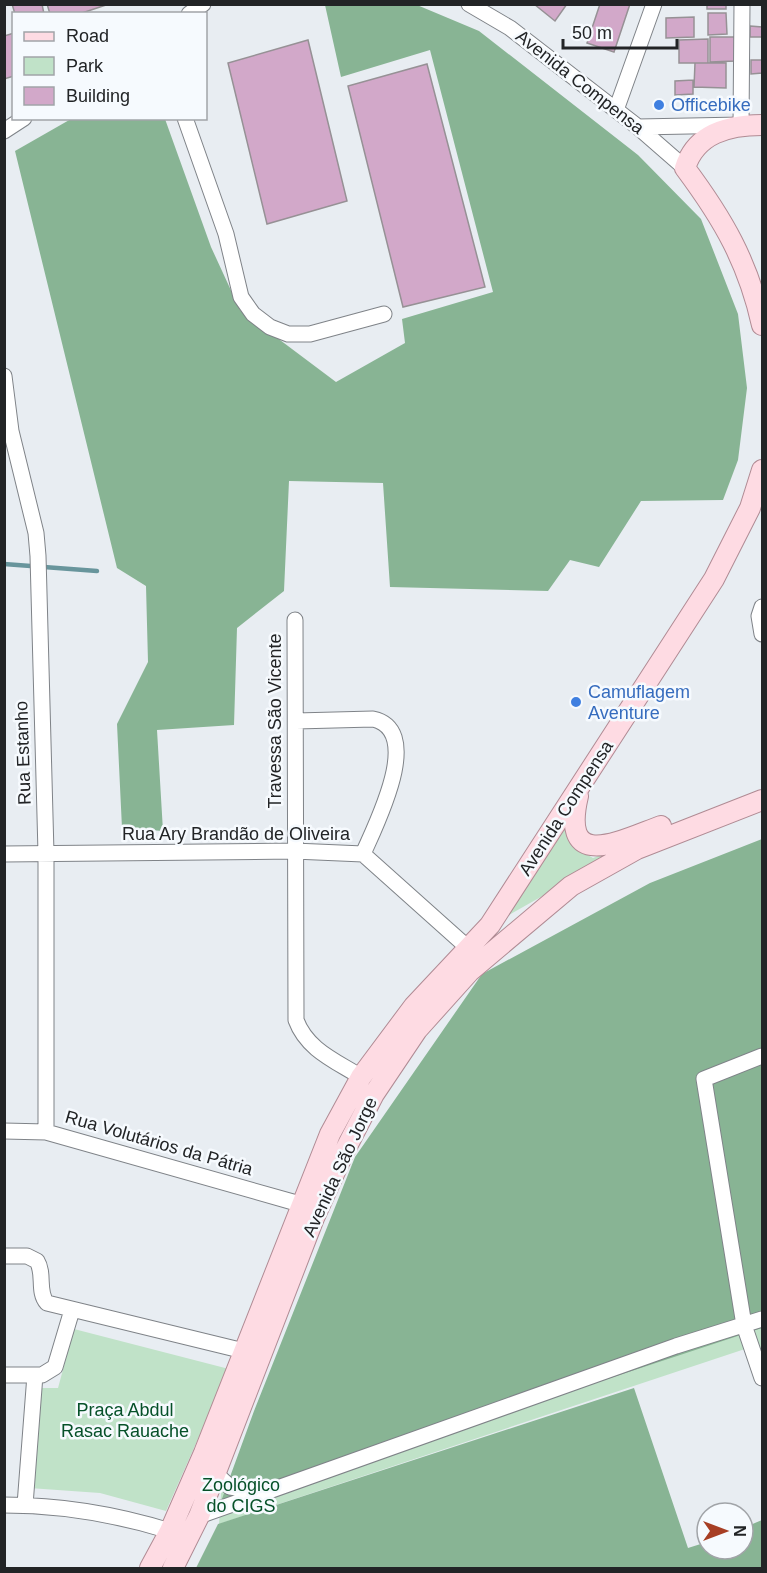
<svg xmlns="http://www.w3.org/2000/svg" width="767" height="1573" font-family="Arial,sans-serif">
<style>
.green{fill:#c0e2c8}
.forest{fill:#88b494}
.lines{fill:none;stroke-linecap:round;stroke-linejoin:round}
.stream{stroke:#68959c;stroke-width:4.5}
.building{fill:#d2a8c9;stroke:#969195;stroke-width:1.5}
.minor-casing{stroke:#7f8388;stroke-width:17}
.major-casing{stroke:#b08b94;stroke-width:22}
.minor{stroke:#fff;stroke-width:15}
.major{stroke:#fedbe3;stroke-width:20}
.shop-dot{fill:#3f7fe0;stroke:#f6fafe;stroke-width:2}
.labels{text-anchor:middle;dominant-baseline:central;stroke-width:5;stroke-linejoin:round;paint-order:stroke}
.street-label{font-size:18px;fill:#222426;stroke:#f6fafe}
.shop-label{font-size:18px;fill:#366cbe;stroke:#f6fafe;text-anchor:start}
.park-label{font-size:18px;fill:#065129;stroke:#f6fafe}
</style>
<rect width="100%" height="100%" fill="#e8edf2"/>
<path class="green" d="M569 819 578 849 593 858 645 838 502 919Z
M762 1316V1380L751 1347 219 1524 222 1480Z
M74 1329 229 1369 166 1511 100 1493 29 1488 31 1388H58Z"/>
<path class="forest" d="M325 5H417L479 31 638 155 701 219 738 314 747 388 738 460 723 500 641 501 599 567 570 560 548 591 390 587 383 483 289 481 284 591 237 628 234 725 157 730 163 831 122 828 117 724 148 662 146 586 117 568 15 151 71 119H165L211 247 240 310 336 382 405 343 402 319 493 292 430 50 341 77Z
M762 839V1328L219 1507 254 1411 355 1157 482 974 650 883Z
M634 1388 688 1548 707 1542V1549H743V1528L762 1520V1568H196L218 1524Z"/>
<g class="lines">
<path class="stream" d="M4 564 97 571"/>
</g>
<path class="building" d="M12 4H42L44 14H15Z
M47 4H109L79 14H50Z
M534 4H567L555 21Z
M600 4H630L614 52 587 43Z
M707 4H726V9H707Z
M708 13H726L727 34 708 35Z
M694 17V37L666 38V18Z
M750 26 762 27V37H750Z
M14 33V76L4 79V36Z
M710 37H735V61L710 62Z
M708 39V63H679V40Z
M308 40 347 201 267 224 228 63Z
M751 60H762V73L751 74Z
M695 63H726V88L694 87Z
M427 64 485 287 403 307 348 86Z
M693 80V94L675 95V81Z"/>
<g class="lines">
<g class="minor-casing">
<path id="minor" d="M469 4 510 28 638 127 685 168
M189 14 203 4
M616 110 654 4
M185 118 226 234 241 297 253 314 270 327 288 334H310L384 314
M638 127 741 125 742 4
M4 131 24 118
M4 376 11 431 36 533 38 556 46 853V1132
M762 607 759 616 762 634
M295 620 296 1020C307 1050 336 1061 361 1077
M296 721 373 719C425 730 375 826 363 854
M4 854 294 851 363 854 467 947
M762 1056 704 1079 744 1325 762 1378
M4 1131 46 1132 300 1204
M4 1256H27L37 1261C45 1274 37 1292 47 1303L244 1351
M4 1375H42L55 1367 72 1310
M215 1473 230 1487 256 1491
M4 1505C62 1505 115 1514 170 1531
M25 1505 35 1375
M199 1516 676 1346 762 1319"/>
</g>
<g class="major-casing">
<path id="major" d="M762 125C729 125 696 133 685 168 723 219 748 262 762 325
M578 796C560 873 620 841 661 826
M150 1568 170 1531 204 1453 330 1134 361 1077 414 1006 490 925 714 579 750 508 762 470
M173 1568 199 1516 314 1218 343 1154 374 1094 417 1030 470 971 571 886 637 849 762 800"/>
</g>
<use href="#minor" class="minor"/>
<use href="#major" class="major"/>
</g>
<g class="shop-dot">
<circle cx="659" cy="105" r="6"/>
<circle cx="576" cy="702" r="6"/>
</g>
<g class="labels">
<g class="street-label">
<text transform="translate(580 82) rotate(38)">Avenida Compensa</text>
<text transform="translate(275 721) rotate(-90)">Travessa São Vicente</text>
<text transform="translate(23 753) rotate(-92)">Rua Estanho</text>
<text transform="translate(566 808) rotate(-57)">Avenida Compensa</text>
<text x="236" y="834">Rua Ary Brandão de Oliveira</text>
<text transform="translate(159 1143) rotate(16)">Rua Volutários da Pátria</text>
<text transform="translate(340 1167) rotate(-65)">Avenida São Jorge</text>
</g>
<g class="shop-label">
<text x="671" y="105">Officebike</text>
<text x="588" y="692">Camuflagem<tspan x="588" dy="21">Aventure</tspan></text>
</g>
<g class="park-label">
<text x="125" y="1410">Praça Abdul<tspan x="125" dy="21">Rasac Rauache</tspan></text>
<text x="241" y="1485">Zoológico<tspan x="241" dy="21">do CIGS</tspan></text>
</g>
</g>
<rect width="767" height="1573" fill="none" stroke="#222426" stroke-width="12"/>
<rect x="12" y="12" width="195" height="108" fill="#f6fafe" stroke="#a1a4a8" stroke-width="1.5"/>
<rect x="24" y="32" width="30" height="9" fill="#fedbe3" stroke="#a1a4a8" stroke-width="1.5"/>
<text x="66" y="42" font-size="18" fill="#222426">Road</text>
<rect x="24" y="57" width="30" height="18" fill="#c0e2c8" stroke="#a1a4a8" stroke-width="1.5"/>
<text x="66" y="72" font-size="18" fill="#222426">Park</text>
<rect x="24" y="87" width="30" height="18" fill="#d2a8c9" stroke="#a1a4a8" stroke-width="1.5"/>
<text x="66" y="102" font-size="18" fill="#222426">Building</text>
<g transform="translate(725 1531) rotate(90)"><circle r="28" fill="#f6fafe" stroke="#a1a4a8" stroke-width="1.5"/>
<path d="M0-4.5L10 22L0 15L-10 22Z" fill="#a73e24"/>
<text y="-9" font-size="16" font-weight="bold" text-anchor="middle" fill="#222426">N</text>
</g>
<path d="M563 39v9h114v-9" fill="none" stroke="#222426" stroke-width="3"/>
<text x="572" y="39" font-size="18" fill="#222426" stroke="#f6fafe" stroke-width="4.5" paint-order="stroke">50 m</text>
</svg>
